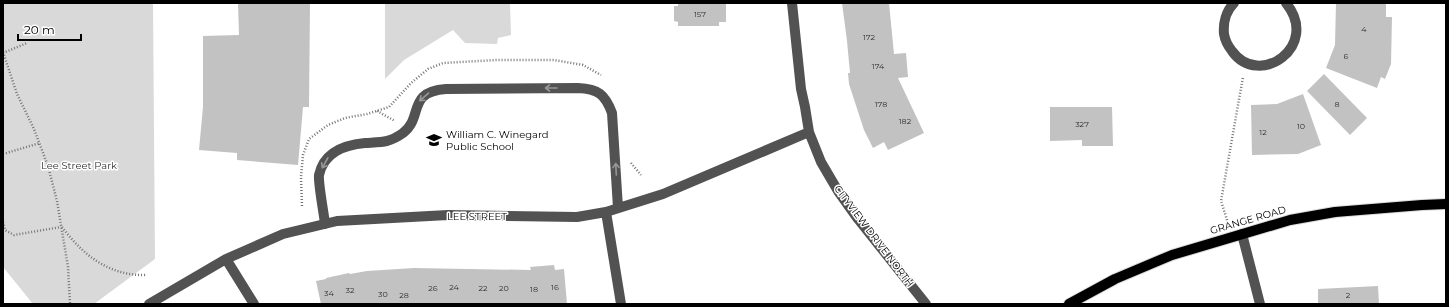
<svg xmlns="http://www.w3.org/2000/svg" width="1449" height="307" font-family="Montserrat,sans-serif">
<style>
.green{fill:#d9d9d9}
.building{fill:#c2c2c2}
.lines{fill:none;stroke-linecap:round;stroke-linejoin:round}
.major-casing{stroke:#dbdbdb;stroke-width:12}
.path{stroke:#747474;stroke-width:2.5;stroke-dasharray:1 2;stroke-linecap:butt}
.minor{stroke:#525252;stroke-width:10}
.major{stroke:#000;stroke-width:10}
.oneway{stroke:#979797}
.labels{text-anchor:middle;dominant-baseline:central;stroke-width:3;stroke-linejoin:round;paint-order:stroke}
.number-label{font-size:8px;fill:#303030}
.poi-label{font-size:10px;fill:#000;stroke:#fff;text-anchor:start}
.park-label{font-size:10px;fill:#303030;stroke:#fff}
.street-label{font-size:10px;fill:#000;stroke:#fff}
</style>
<rect width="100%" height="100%" fill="#fff"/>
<path class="green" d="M3 3H153L155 259 94 304H33L3 267Z
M385 3H510L511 35 498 38 497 44 465 43 453 30 404 60 385 79Z"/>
<path class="building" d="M238 3H310L309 107H303L298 165 237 160V153L199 150 203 107V36L239 35Z
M678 3H726V22H719V26H678V22L674 21V6H678Z
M842 3H889L894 54 906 53 908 77 898 78 924 133 888 150 884 142 873 148 864 130 849 84 848 73H850L847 41Z
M1336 3H1386V17H1392L1391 64 1385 79 1381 77 1377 88 1326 68 1335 45Z
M1324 74 1367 118 1350 135 1307 91Z
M1303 94 1321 145 1298 154 1252 155 1251 105 1277 104Z
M1050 107H1112L1113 146H1082V140L1050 141Z
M554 265 555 270 564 269 567 304H321L316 281 326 279V278L349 273 350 274 367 271 414 268 531 270 530 267Z
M1378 286 1379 304H1318V289Z"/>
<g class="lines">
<g class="major-casing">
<path id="major" d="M1069 304 1115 279 1172 255 1290 220 1335 212 1422 205 1446 204"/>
</g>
<path class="path" d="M3 52 17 94 34 129 48 166 57 201 68 267 70 304
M3 53 27 43
M377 111 395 121
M3 154 40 143
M631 163 641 175
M302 206 301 177 303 155 309 139 328 125 345 118 367 114 389 107 411 83 428 69 443 63 497 60H554L583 65 601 75
M3 222 5 230 14 235 61 227
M1228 223 1221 201 1243 77
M62 227C83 255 109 276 146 275"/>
<path class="minor" d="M792 3 801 89 805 107 809 132 821 162 838 191 858 219 926 304
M1234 3C1226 11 1223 23 1224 34 1225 40 1228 46 1232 51 1259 89 1321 46 1286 3
M606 212 621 304
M325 224C324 214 318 183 319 175 324 152 344 145 365 143 382 142 389 143 403 133 424 117 406 92 446 89L578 88C598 89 605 94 612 113L618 208
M1242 234 1260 304
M226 259 254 304
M149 304 226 259 283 234 337 221 448 215 577 217 606 212 663 194 809 132"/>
<use href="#major" class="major"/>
</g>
<defs><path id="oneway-shaft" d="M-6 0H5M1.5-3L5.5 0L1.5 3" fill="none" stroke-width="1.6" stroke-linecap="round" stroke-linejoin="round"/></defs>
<g class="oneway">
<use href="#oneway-shaft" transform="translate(551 88) rotate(180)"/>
<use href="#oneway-shaft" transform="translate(424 97) rotate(139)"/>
<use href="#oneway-shaft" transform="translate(325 163) rotate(119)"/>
<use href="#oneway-shaft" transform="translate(616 169) rotate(-93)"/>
</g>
<defs>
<g id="school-bare" transform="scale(1.2)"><path d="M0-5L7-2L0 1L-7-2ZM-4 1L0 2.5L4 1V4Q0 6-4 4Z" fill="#000" stroke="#fff" stroke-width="2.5" paint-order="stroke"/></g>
</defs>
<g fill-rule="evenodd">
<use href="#school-bare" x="434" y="140"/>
</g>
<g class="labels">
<g class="number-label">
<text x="700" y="14">157</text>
<text x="1364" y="29">4</text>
<text x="869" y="37">172</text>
<text x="1346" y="56">6</text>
<text x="878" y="66">174</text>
<text x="881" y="104">178</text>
<text x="1337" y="104">8</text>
<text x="905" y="121">182</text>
<text x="1082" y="124">327</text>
<text x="1301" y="126">10</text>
<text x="1263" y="132">12</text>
<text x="454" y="287">24</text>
<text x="555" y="287">16</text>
<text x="433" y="288">26</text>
<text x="483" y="288">22</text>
<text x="504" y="288">20</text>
<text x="534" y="289">18</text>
<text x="350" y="290">32</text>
<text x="329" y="293">34</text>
<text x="383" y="294">30</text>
<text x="404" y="295">28</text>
<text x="1348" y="295">2</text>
</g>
<g class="poi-label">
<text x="446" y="134">William C. Winegard<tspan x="446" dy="12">Public School</tspan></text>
</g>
<g class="park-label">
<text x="79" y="165">Lee Street Park</text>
</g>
<g class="street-label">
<text x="477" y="216">LEE STREET</text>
<text transform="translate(1248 220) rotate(-16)">GRANGE ROAD</text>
<text transform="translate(874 236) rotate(53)">CITYVIEW DRIVE NORTH</text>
</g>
</g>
<rect width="1449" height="307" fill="none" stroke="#000000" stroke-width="8"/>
<path d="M18 34v6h63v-6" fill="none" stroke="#000000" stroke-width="2"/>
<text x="24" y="34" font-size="12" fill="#000000" stroke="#ffffff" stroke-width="3" paint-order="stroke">20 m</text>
</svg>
